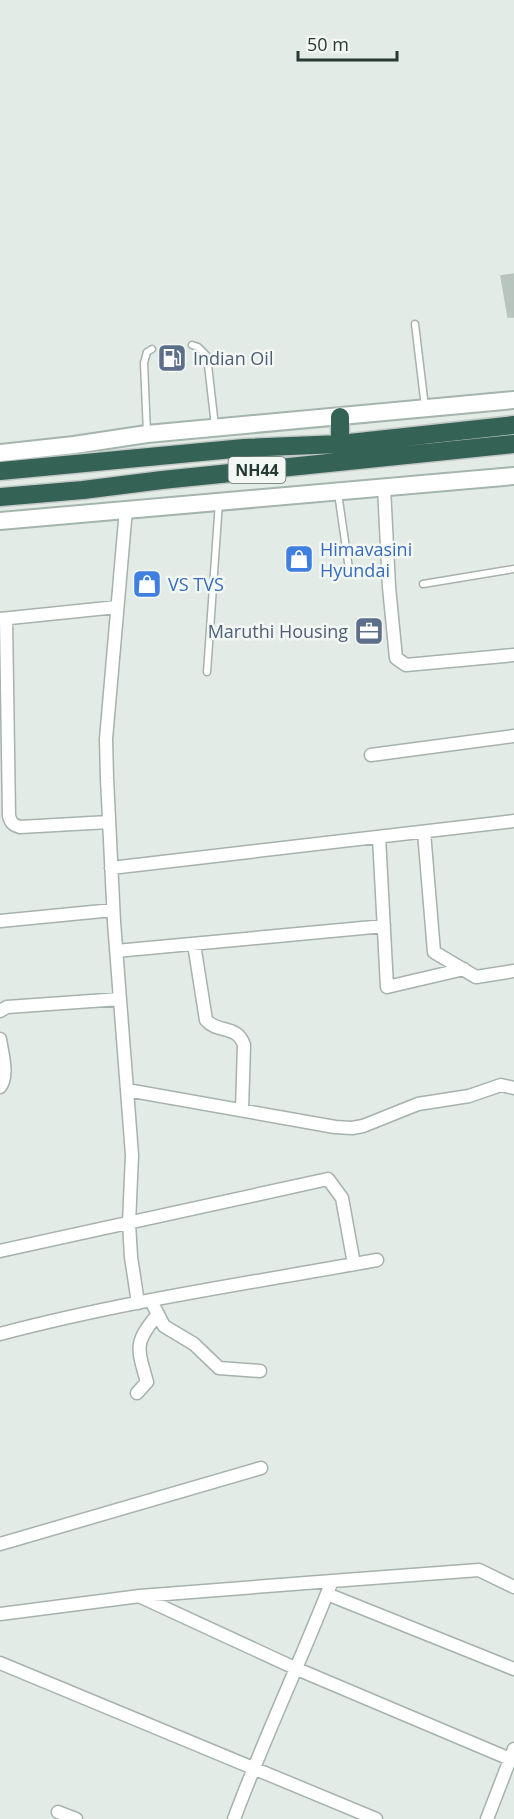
<svg xmlns="http://www.w3.org/2000/svg" width="514" height="1819" font-family="'Open Sans',sans-serif">
<style>
.building{fill:#b8c5bf;stroke:#b6c4bd;stroke-width:1.5}
.lines{fill:none;stroke-linecap:round;stroke-linejoin:round}
.lane-casing{stroke:#a6b2ac;stroke-width:9}
.street-casing{stroke:#a6b2ac;stroke-width:15}
.secondary-casing{stroke:#a3b5ad;stroke-width:20}
.highway-casing{stroke:#c2c8c6;stroke-width:21}
.lane{stroke:#fff;stroke-width:6}
.street{stroke:#fff;stroke-width:12}
.secondary{stroke:#fff;stroke-width:16}
.highway{stroke:#346255;stroke-width:18}
.labels{text-anchor:middle;dominant-baseline:central;stroke-width:5;stroke-linejoin:round;paint-order:stroke}
.shield{fill:#f3f8f5;stroke:#63736c;stroke-width:1.5}
.shield-label{font-size:16px;font-weight:bold;fill:#253a32}
.service-label{font-size:18px;fill:#4e5e75;stroke:#f3f8f5;text-anchor:start}
.shop-label{font-size:18px;fill:#366cbe;stroke:#f3f8f5;text-anchor:start}
</style>
<rect width="100%" height="100%" fill="#e3ebe6"/>
<path class="building" d="M514 274V317H508L501 276Z"/>
<g class="lines">
<g class="lane-casing">
<path id="lane" d="M415 324 425 407
M192 345 198 347 207 356 215 426
M147 433 144 363 147 352 152 349
M338 493 349 569
M423 584 514 569
M207 672 219 502"/>
</g>
<g class="street-casing">
<path id="street" d="M384 487 389 587 396 658 406 665 514 655
M126 509 106 739 107 778 114 922 132 1155 129 1223 131 1257 138 1303
M0 619 117 607
M6 619 9 816C11 823 13 825 20 827L109 822
M371 755 514 736
M424 832 434 952 476 977 514 971
M379 837 387 987 464 969
M111 868 514 821
M0 921 113 910
M194 944 206 1020C218 1034 237 1024 244 1045L242 1110
M116 951 384 926
M0 1011 7 1007 120 999
M0 1039C2 1053 9 1076 0 1087
M127 1090 335 1127 352 1128 363 1126 418 1104 469 1096 501 1085 514 1088
M0 1251 328 1179 342 1198 354 1264
M151 1301 164 1326 194 1344 219 1368 260 1371
M0 1334C124 1301 251 1283 377 1260
M137 1393 147 1382C137 1347 134 1343 158 1314
M0 1544 261 1468
M332 1581 479 1570 514 1587
M327 1594 514 1669
M141 1597 297 1669 510 1759
M0 1614 140 1596 332 1581C301 1661 264 1738 234 1819
M0 1663 376 1819
M58 1812 76 1819
M487 1819 514 1749"/>
</g>
<g class="secondary-casing">
<path id="secondary" d="M0 453 74 445 147 434 514 400
M0 521 514 476"/>
</g>
<g class="highway-casing">
<path id="highway" d="M340 417V444
M0 471 244 448 340 444 514 425
M0 497 83 490 162 480 514 444"/>
</g>
<use href="#lane" class="lane"/>
<use href="#street" class="street"/>
<use href="#secondary" class="secondary"/>
<use href="#highway" class="highway"/>
</g>
<defs>
<g id="fuel-square" transform="scale(1.5)"><rect x="-9" y="-9" width="18" height="18" rx="4" fill="#5c6f8a" stroke="#f3f8f5"/><path d="M-5.5-6h7V0h2V4h1.3V-2.5L3-4.5l.8-.8L6-3V5H2.5V1h-1V6h-7ZM-4.2-4.7v3.2H.2V-4.7Z" fill="#fff"/></g>
<g id="shop-square" transform="scale(1.5)"><rect x="-9" y="-9" width="18" height="18" rx="4" fill="#3f7fe0" stroke="#f3f8f5"/><path d="M-5-2.5h2.3a2.7 3.5 0 0 1 5.4 0H5L5.5 6h-11ZM-1.5-2.5h3a1.5 2.3 0 0 0-3 0Z" fill="#fff"/></g>
<g id="office-square" transform="scale(1.5)"><rect x="-9" y="-9" width="18" height="18" rx="4" fill="#5c6f8a" stroke="#f3f8f5"/><path d="M-6-3h4V-5.5h4V-3h4V5H-6ZM-1-4.5V-3h2v-1.5ZM-6 0V1H6V0Z" fill="#fff"/></g>
</defs>
<g fill-rule="evenodd">
<use href="#fuel-square" x="172" y="358"/>
<use href="#shop-square" x="299" y="559"/>
<use href="#shop-square" x="147" y="584"/>
<use href="#office-square" x="369" y="631"/>
</g>
<g class="labels">
<rect class="shield" x="228.5" y="457" width="57" height="26" rx="4.5"/>
<g class="shield-label">
<text x="257" y="470">NH44</text>
</g>
<g class="service-label">
<text x="193" y="358">Indian Oil</text>
<text x="348" y="631" text-anchor="end">Maruthi Housing</text>
</g>
<g class="shop-label">
<text x="320" y="549">Himavasini<tspan x="320" dy="21">Hyundai</tspan></text>
<text x="168" y="584">VS TVS</text>
</g>
</g>
<path d="M298 51v9h99v-9" fill="none" stroke="#253a32" stroke-width="3"/>
<text x="307" y="51" font-size="18" fill="#253a32" stroke="#f3f8f5" stroke-width="4.5" paint-order="stroke">50 m</text>
</svg>
